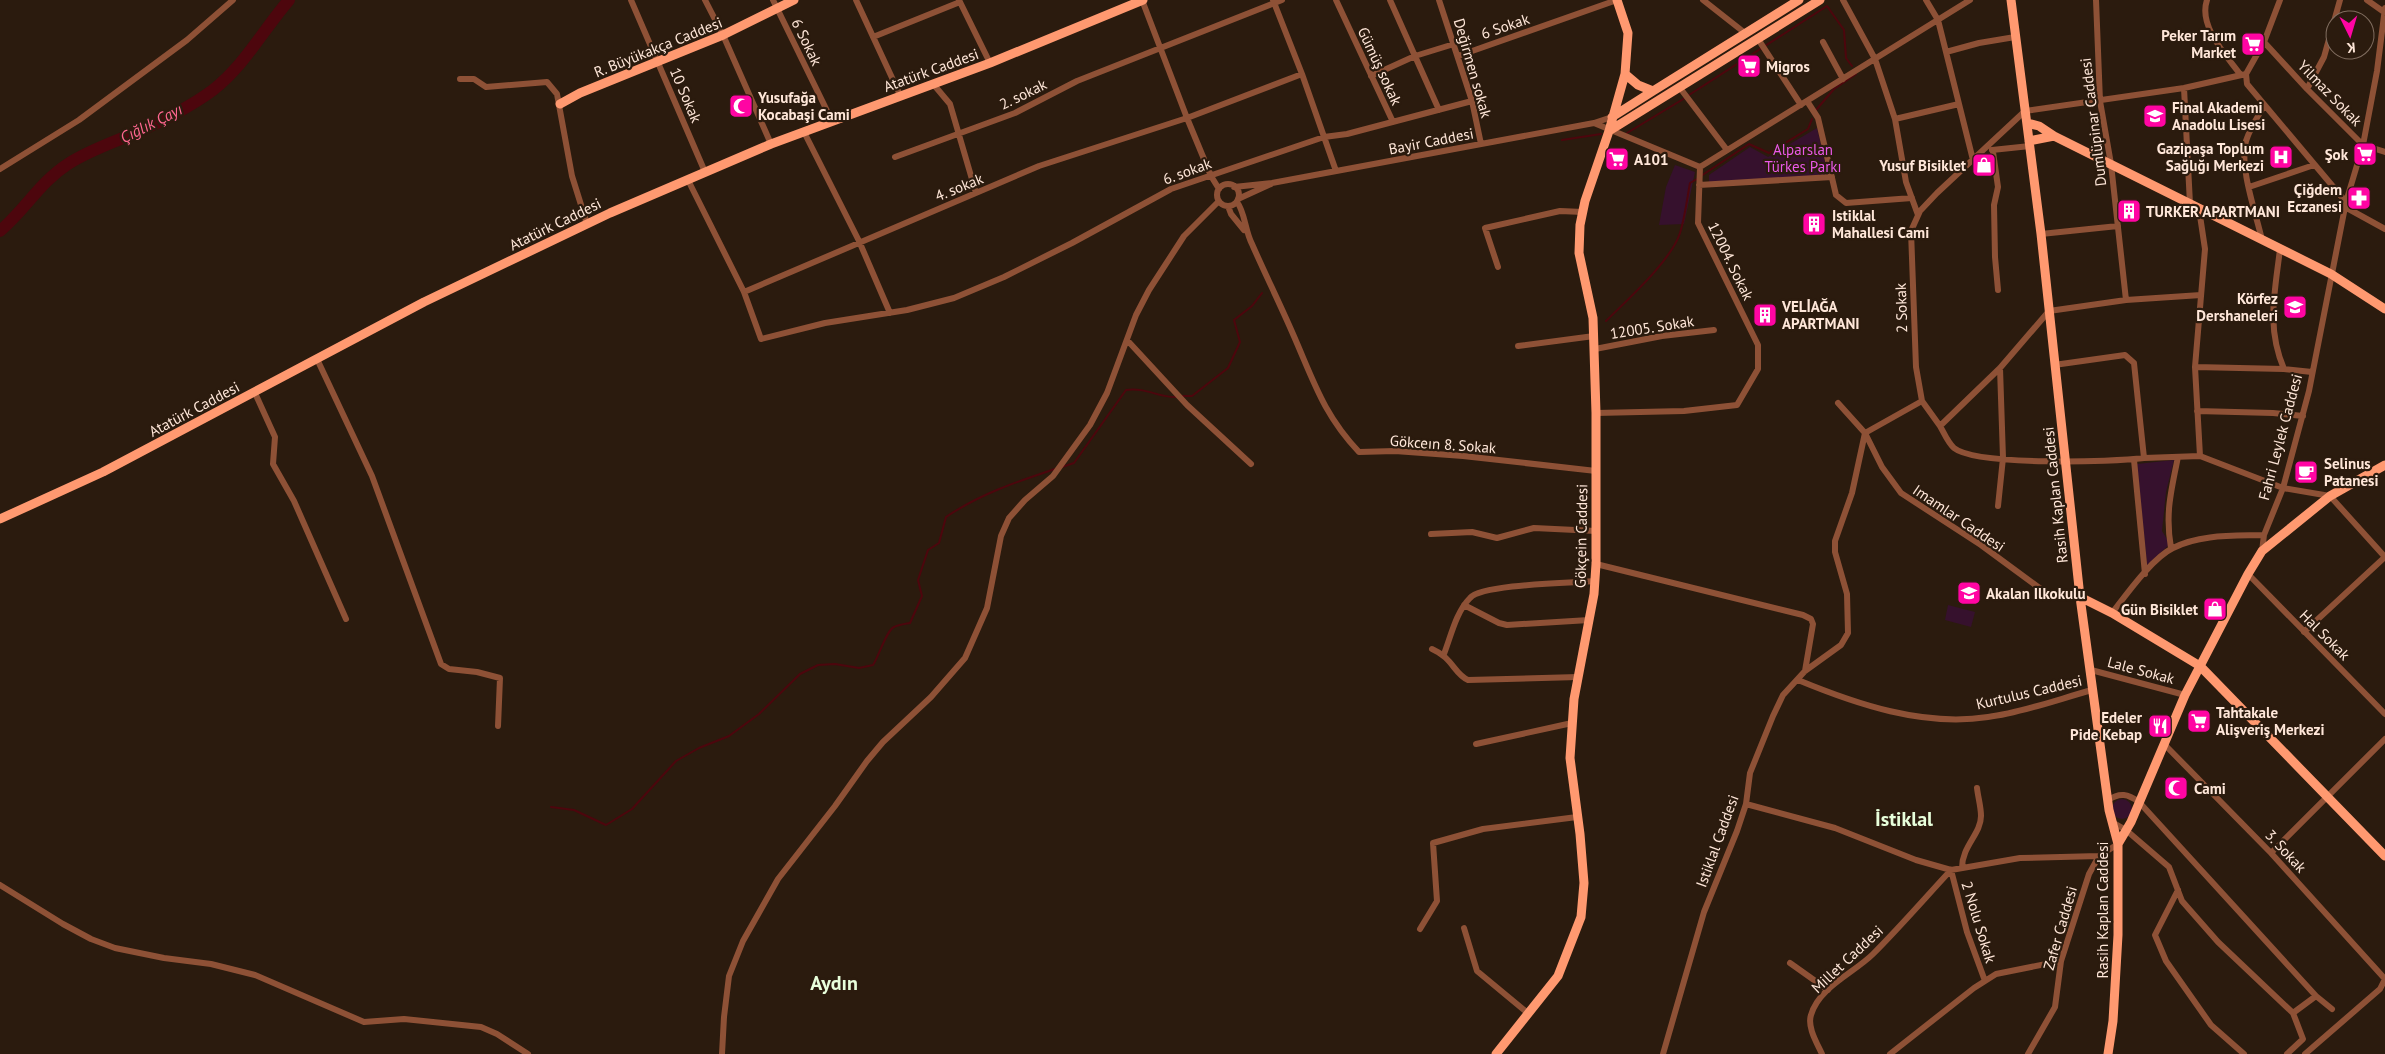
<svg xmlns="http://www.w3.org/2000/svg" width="2385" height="1054" font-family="'PT Sans',sans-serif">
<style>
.green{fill:#36112d}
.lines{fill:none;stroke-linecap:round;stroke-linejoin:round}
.stream{stroke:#4d060d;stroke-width:2}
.river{stroke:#4d060d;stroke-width:12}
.street{stroke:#8e5136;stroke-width:6}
.secondary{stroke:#ff9970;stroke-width:9}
.labels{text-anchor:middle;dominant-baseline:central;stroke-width:4.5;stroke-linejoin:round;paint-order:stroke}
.street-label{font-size:15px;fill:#ffe7d9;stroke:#2b1b0e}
.poi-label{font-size:15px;font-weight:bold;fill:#ffe7d9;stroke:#2b1b0e;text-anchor:start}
.park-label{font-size:15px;fill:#ea59e8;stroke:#2b1b0e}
.water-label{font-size:16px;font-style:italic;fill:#ff6790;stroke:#2b1b0e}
.district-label{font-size:20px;font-weight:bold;fill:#e8ffdb;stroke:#2b1b0e}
</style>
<rect width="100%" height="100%" fill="#2b1b0e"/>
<path class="green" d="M1817 128 1828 175 1709 183V175L1750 147 1768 157Z
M1675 165 1695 172 1684 224 1659 225 1666 187Z
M2174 460 2166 492 2162 531 2170 544 2147 565 2137 464Z
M1948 605 1975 612 1971 627 1945 620Z
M2112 809a10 10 0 1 1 20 0a10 10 0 1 1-20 0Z"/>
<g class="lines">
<path class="stream" d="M1689 95 1827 6 1844 30 1846 58 1852 66
M1816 110 1834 89 1856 74
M1627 133 1685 98
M1562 140 1601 134
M1701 176 1749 144 1769 153 1808 129 1812 119
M1606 321C1627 300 1671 261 1680 233 1685 217 1687 199 1690 183L1697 179
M1182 396H1192L1228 368 1240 342 1234 320 1252 306 1262 293
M1062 467 1074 463 1126 390C1146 387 1159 398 1177 397
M551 807 574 810 606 825 632 809 676 761 699 748 729 736 759 714 800 674 818 665 835 664 859 668 873 665C879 656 886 631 894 627 898 625 905 624 910 623L922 596 918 580 928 550 939 543 946 517C980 494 1016 482 1055 469"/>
<path class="river" d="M0 231C25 210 40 182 68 164 88 151 111 143 133 134 160 122 189 108 213 90 245 65 263 30 289 0"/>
<path class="street" d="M631 0 705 172
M705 0 723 35 771 144
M773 0 832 121
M856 0 900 95
M959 0 990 63
M1142 0 1187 118 1211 176 1219 189
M1273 0 1302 74 1336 171
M1336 0 1393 122
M1390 0 1439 110
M1439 0 1472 101 1481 144
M1703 0 1745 33
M1843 0 1875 59 1895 119 1906 182 1918 215
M1926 0 1938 20 1973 160
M2096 0 2100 101 2111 164 2126 300
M2207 0C2198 26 2226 55 2240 74
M2280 0 2264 42 2246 74 2247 84 2346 202
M2367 0 2384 12
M873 37 960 2
M1758 39 1801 105
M1823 42 1843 79
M2264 42 2307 89 2363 145 2385 152
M1946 52 1979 43 2015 37
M1458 56 1617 0
M1371 76 1415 56 1454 44
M460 79H474L486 87 547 82 557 94 572 176 587 224
M934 85 950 104 976 193
M1680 88 1727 150
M2184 88 2190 204
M2307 89 2324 57 2340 0
M1807 101 1818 118 1836 195 1846 203 1912 198
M1895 119 1959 104
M1594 123 1700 167 1698 223 1758 345V369L1737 405 1684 411 1596 413
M804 132 859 241 890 313
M1992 150 2030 146
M1993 152 1998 187 1994 205 1995 257 1998 290
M895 157 1015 113 1077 81 1282 0
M1700 167 1970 0
M0 169 79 120 187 40 233 0
M688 180 744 292 761 339 825 323 907 310 954 298 1004 277 1072 243 1171 189 1324 137 1347 134 1472 101
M1217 195a11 11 0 1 1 22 0a11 11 0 1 1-22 0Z
M1699 185 1832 177
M1234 187 1272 183 1594 123 1612 117
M2249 187 2314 165
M1238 199 1271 184
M1237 202C1245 212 1245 231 1252 244 1266 276 1282 308 1296 341 1315 385 1325 416 1359 452L1395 451 1463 456 1596 471
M1228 206 1231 214 1244 230
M2345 207 2385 229
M2199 209 2205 249 2195 367 2200 456
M2041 234 2118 226
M2262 240C2256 213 2239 168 2246 141 2250 128 2257 118 2264 106
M2280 249C2275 292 2266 327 2284 369L2312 372
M1498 267 1485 228 1560 211 1583 212
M744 292 1039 166 1187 118 1302 74
M1127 340 1187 405 1251 464
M1518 346 1594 336
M1595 349 1662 336 1714 330
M317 359 372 476 441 664 449 669 477 672 500 678 498 726
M2195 367 2284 369
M255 393 275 437 273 464 294 501 346 619
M1922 401 1916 367 1911 231 1920 211 1937 193 2025 111 2184 88 2246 74
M2197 411 2273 413 2303 416
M1940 426C1944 433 1948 443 1954 448 1976 466 2113 462 2144 458L2134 363 2125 355 2054 365
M2144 458 2200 456 2283 488 2330 496 2385 557
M2134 460 2145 574
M1998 506 2003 458 2000 368
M1431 534 1472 532 1497 538 1534 528 1596 531
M2171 548C2165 514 2171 491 2178 457
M2262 551 2264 535 2283 488 2309 391 2346 202 2363 145 2377 71 2385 8
M1596 564 1803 615 1811 619 1813 624 1805 671
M2248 574 2385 714
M2080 597 2057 596 2045 592 1981 545 1901 493 1882 467 1865 433 1922 401 1940 426 2000 368 2049 311 2126 300 2201 295
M1464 605 1499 623 1507 625 1589 620
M2112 613C2126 595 2152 558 2173 548 2200 534 2234 536 2264 535
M2304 632 2385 557
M1432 649C1453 658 1454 674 1468 680L1578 677
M1444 654C1451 636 1456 612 1470 598 1482 584 1572 583 1595 581
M2091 670 2185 695
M1798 680C1856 704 1923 727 1988 717 2021 713 2059 699 2092 690
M1476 744 1572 723
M2164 744 2271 853 2385 979
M2108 800C2120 792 2128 794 2139 802L2316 996 2293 1013 2218 942 2182 901 2169 867 2126 830 2112 822
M1746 804 1835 828 1916 860 1951 870 2020 858 2099 856
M2271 853 2385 739
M1962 868C1962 846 1981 834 1981 816 1981 807 1978 797 1977 788
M1951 870 1967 932 1985 981
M0 885 63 924 91 939 115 948 164 958 211 964 255 975 364 1022 404 1019 481 1027 497 1034 528 1054
M2178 890 2155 935 2166 961 2211 1025 2244 1054
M1464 928 1477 971 1529 1014
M1420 929 1437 901 1433 843 1483 829 1577 817
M1790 963 1828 990
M2316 996 2332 1009
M722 1054 724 1017 729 976 743 941 778 879 835 806 867 761 883 742 931 697 965 658 987 608 1001 536 1009 518 1025 500 1053 476 1090 425 1107 393 1136 315 1149 290 1184 236 1219 201
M1663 1054 1704 912 1737 831 1746 804 1750 773 1773 716 1783 695 1805 671 1841 645 1848 633 1847 594 1835 552V541L1852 493 1865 433 1838 403
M1822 1054C1817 1043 1807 1027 1811 1015 1819 987 1854 973 1873 954 1900 927 1925 898 1951 870
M1890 1054 1974 988 1996 974 2061 961
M2028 1054 2055 1007 2061 961 2089 874 2099 856 2118 844
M2287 1054 2303 1039 2293 1013
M2305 1054 2380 989 2385 979"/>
<path class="secondary" d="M2011 0 2041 234 2080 597 2109 810 2118 844V935L2113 1021 2108 1054
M1625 74 1638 85 1653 91 1799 0
M560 104 580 93 723 35 794 0
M1612 117 1653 91
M2027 123 2039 126 2054 136 2331 274 2385 309
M1609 131 1820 0
M2029 141 2054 136
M0 519 103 472 424 302 610 213 771 144 990 63 1143 0
M2080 597 2112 613 2200 666 2385 856
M2118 844 2131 822 2185 695 2248 574 2262 551 2330 496 2385 465
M1496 1054 1558 976 1581 917 1584 883 1580 834 1570 758 1574 699 1594 594 1596 564V413L1593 318 1579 253 1580 225 1585 201 1609 131 1625 74 1628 33 1617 0"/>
</g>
<defs>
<g id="supermarket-square" transform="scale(1.25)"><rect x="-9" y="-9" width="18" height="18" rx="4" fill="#ff05a3" stroke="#2b1b0e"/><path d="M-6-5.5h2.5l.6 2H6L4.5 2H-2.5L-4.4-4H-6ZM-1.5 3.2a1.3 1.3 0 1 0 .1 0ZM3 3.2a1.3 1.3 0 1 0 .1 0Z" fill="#fff"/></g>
<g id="mosque-square" transform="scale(1.25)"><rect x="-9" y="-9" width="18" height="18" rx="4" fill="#ff05a3" stroke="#2b1b0e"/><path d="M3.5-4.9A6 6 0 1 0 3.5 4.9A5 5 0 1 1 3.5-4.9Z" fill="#fff"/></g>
<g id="school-square" transform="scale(1.25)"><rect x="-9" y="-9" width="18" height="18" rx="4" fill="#ff05a3" stroke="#2b1b0e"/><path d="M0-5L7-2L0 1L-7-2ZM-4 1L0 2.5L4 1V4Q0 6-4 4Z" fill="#fff"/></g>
<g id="hospital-square" transform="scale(1.25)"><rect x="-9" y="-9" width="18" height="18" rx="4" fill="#ff05a3" stroke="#2b1b0e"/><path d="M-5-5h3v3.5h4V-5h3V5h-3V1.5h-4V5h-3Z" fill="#fff"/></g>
<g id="shop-square" transform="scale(1.25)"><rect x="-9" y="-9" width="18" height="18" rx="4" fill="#ff05a3" stroke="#2b1b0e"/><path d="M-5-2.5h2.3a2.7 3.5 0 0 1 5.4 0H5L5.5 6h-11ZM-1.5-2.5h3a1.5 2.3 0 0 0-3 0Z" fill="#fff"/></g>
<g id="pharmacy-square" transform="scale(1.25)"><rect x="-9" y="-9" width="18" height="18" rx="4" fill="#ff05a3" stroke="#2b1b0e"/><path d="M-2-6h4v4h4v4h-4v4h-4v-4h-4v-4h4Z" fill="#fff"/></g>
<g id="building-square" transform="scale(1.25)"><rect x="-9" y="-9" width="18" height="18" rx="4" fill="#ff05a3" stroke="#2b1b0e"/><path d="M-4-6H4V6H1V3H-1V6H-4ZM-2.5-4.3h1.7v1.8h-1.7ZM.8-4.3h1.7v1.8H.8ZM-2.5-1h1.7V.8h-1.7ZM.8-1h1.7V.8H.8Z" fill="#fff"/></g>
<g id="cafe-square" transform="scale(1.25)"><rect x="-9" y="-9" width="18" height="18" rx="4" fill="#ff05a3" stroke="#2b1b0e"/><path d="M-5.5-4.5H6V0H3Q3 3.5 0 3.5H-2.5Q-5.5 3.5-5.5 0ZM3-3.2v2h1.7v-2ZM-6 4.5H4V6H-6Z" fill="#fff"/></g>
<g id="restaurant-square" transform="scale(1.25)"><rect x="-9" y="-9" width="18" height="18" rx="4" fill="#ff05a3" stroke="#2b1b0e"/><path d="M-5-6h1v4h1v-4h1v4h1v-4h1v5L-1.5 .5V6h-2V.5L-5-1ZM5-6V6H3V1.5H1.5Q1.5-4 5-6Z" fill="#fff"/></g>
</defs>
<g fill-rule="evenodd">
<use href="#supermarket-square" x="2253" y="44"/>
<use href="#supermarket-square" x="1749" y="66"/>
<use href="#mosque-square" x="741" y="106"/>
<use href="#school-square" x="2155" y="116"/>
<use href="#supermarket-square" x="2365" y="154"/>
<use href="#hospital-square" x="2281" y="157"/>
<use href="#supermarket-square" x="1617" y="159"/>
<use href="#shop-square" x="1984" y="165"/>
<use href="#pharmacy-square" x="2359" y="198"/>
<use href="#building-square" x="2129" y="211"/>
<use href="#building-square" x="1814" y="224"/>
<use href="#school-square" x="2295" y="307"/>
<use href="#building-square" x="1765" y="315"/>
<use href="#cafe-square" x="2306" y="472"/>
<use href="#school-square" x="1969" y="593"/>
<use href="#shop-square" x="2215" y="609"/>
<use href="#supermarket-square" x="2199" y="721"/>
<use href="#restaurant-square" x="2160" y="726"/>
<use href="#mosque-square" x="2176" y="788"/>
</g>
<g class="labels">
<g class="street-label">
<text transform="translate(1505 26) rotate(-19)">6 Sokak</text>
<text transform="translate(807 42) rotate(64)">6 Sokak</text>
<text transform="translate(658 47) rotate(-22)">R. Büyükakça Caddesi</text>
<text transform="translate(1380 66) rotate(65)">Gümüş sokak</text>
<text transform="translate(1473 68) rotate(74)">Değirmen sokak</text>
<text transform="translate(931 70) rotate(-20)">Atatürk Caddesi</text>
<text transform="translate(2330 93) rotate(46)">Yilmaz Sokak</text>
<text transform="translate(1023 94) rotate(-26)">2. sokak</text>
<text transform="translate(686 95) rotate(67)">10 Sokak</text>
<text transform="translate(2093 122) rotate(-97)">Dumlüpinar Caddesi</text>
<text transform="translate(1431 141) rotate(-11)">Bayir Caddesi</text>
<text transform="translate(1187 171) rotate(-20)">6. sokak</text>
<text transform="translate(959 187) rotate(-22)">4. sokak</text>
<text transform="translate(555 224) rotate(-26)">Atatürk Caddesi</text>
<text transform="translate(1731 261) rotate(64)">12004. Sokak</text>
<text transform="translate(1901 308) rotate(-92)">2 Sokak</text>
<text transform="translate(1652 327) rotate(-9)">12005. Sokak</text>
<text transform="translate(194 409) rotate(-28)">Atatürk Caddesi</text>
<text transform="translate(2280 437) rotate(-75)">Fahri Leylek Caddesi</text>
<text transform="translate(1443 444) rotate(4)">Gökceın 8. Sokak</text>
<text transform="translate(2055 495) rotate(-96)">Rasih Kaplan Caddesi</text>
<text transform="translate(1959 518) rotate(34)">Imamlar Caddesi</text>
<text transform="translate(1581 536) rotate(-89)">Gökçein Caddesi</text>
<text transform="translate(2325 635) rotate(45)">Hal Sokak</text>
<text transform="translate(2141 670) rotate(15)">Lale Sokak</text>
<text transform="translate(2029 692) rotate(-13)">Kurtulus Caddesi</text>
<text transform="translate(1717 841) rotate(-70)">Istiklal Caddesi</text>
<text transform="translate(2286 851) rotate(47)">3. Sokak</text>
<text transform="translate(2102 910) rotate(-90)">Rasih Kaplan Caddesi</text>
<text transform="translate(1979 922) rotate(73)">2 Nolu Sokak</text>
<text transform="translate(2060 928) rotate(-74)">Zafer Caddesi</text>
<text transform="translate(1847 959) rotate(-43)">Millet Caddesi</text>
</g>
<g class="poi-label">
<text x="2236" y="35" text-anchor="end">Peker Tarım<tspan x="2236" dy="17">Market</tspan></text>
<text x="1766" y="66">Migros</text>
<text x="758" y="97">Yusufağa<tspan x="758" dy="17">Kocabaşi Cami</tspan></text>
<text x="2172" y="107">Final Akademi<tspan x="2172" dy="17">Anadolu Lisesi</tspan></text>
<text x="2264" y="148" text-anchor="end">Gazipaşa Toplum<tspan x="2264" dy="17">Sağlığı Merkezi</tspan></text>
<text x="2348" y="154" text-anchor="end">Şok</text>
<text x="1634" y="159">A101</text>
<text x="1966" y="165" text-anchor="end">Yusuf Bisiklet</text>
<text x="2342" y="189" text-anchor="end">Çiğdem<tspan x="2342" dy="17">Eczanesi</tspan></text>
<text x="2146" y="211">TURKER APARTMANI</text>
<text x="1832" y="215">Istiklal<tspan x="1832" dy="17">Mahallesi Cami</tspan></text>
<text x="2278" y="298" text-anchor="end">Körfez<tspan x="2278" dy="17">Dershaneleri</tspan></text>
<text x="1782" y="306">VELİAĞA<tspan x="1782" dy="17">APARTMANI</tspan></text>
<text x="2324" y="463">Selinus<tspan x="2324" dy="17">Patanesi</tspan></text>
<text x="1986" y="593">Akalan Ilkokulu</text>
<text x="2198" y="609" text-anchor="end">Gün Bisiklet</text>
<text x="2216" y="712">Tahtakale<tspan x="2216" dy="17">Alişveriş Merkezi</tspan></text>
<text x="2142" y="717" text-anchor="end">Edeler<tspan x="2142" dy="17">Pide Kebap</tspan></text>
<text x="2194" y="788">Cami</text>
</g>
<g class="park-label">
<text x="1803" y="149">Alparslan<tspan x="1803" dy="17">Türkes Parkı</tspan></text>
</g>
<g class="water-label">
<text transform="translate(151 123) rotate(-27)">Çığlık Çayı</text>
</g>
<g class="district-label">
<text x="1904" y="819">İstiklal</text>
<text x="834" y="983">Aydın</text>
</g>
</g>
<g transform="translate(2350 35) rotate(175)"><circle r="24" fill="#2b1b0e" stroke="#806d5f"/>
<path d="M0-4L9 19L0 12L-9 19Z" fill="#ff05a3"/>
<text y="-8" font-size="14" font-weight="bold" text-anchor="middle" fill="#ffe7d9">K</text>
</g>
</svg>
